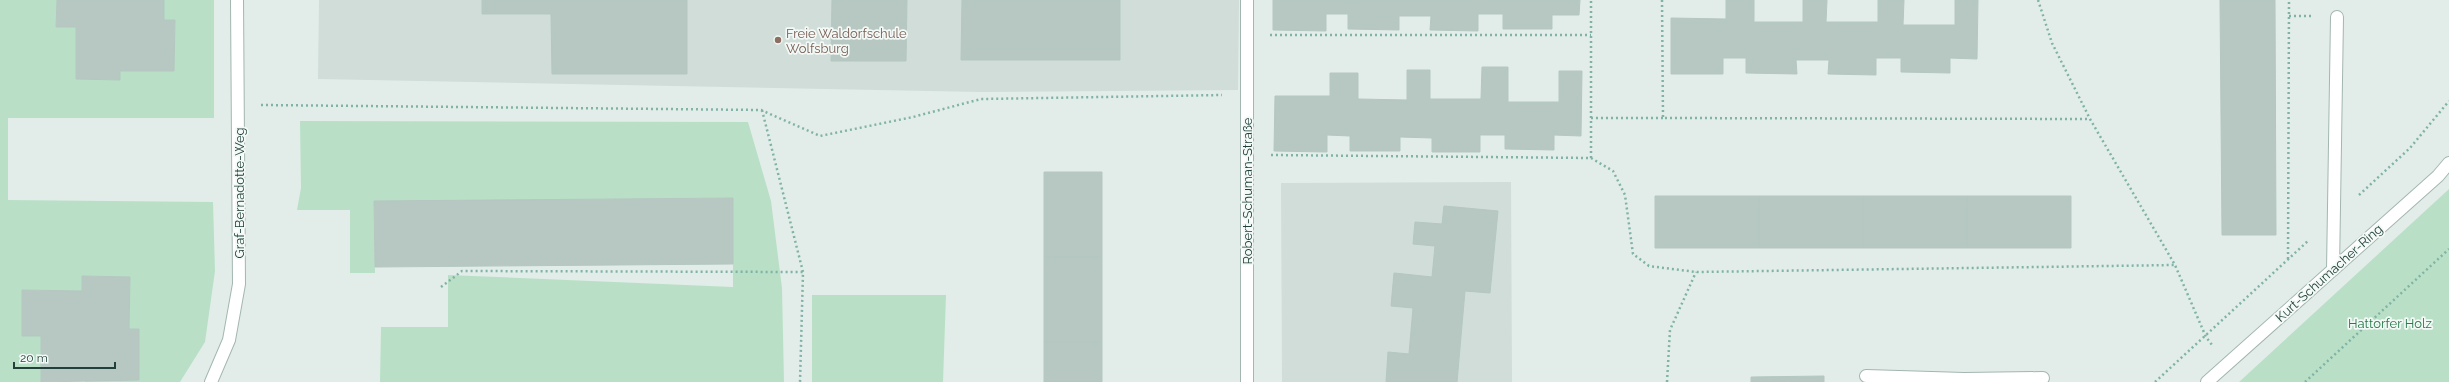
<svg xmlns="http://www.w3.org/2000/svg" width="2449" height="382" font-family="Raleway,sans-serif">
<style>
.built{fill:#d0ddd8}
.green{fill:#b9e0c6}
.building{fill:#b7c8c2;stroke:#b4c7c0}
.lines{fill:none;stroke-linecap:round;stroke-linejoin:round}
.minor-casing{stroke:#a4b6b1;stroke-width:14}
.path{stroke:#80b3a6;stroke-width:2.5;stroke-dasharray:2 3;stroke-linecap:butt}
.minor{stroke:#fff;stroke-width:12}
.education-dot{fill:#8d6e63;stroke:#f3f9f6;stroke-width:1.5}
.labels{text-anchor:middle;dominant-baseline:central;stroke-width:3.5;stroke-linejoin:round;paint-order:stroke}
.education-label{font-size:13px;fill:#785e54;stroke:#f3f9f6;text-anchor:start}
.street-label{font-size:13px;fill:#214039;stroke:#f3f9f6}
.park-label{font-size:13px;fill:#28794c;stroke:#f3f9f6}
</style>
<rect width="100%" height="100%" fill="#e2ede9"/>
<path class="built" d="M319 0H1239L1238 90 981 92 318 79Z
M1511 182 1512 382H1282L1281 183Z"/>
<path class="green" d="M0 0H57L56 27H76V79L120 80V71H174L175 20H164V0H214V118H8V200L213 202 215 271 205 342 180 382H85V380H139V329H129L130 277 82 276V291L22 290V336H41V382H0Z
M300 121 748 122 771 201 782 288 784 382H380L381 327H448V275L733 287V198L374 202 375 273H350V210H297L301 188Z
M2449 189V382H2239Z
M812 295H946L943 382H812Z"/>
<path class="building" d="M57 0H164V20H175L174 71H120V80L76 79V27H56Z
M482 0H687V74H552L551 14H482Z
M832 0H907L906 61H831Z
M962 0H1120V60H961Z
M1273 0H1580L1579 15H1552V29H1503V14H1478V31L1430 30 1431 16H1399V30L1348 29V14H1326V31L1273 30Z
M1726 0H1754V22H1803V0H1827L1826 22H1878V0H1904L1903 25H1955V0H1978L1977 59 1950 58V73L1901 72V58H1876V75L1828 74 1829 60H1796L1797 74 1746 73V58H1723V74H1671V18L1726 19Z
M2220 0H2275L2276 235H2222Z
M1482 67H1508V102H1559V71H1582L1581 136 1554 135V150L1505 149V135H1480V152H1432V138L1400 137V151H1350V136L1327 135V152L1274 151 1275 96H1330V73H1358V99L1407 100V70H1430V99H1481Z
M1044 172H1102V257H1044Z
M1655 196H1759V248H1655Z
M1759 196H1863V248H1759Z
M1863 196H1967V248H1863Z
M1967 196H2071V248H1967Z
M733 198V264L375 267 374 201Z
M1444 206 1498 211 1490 293 1465 291 1457 382H1386L1388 352 1409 354 1413 308 1391 306 1394 273 1432 277 1435 246 1413 244 1415 222 1442 224Z
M1044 257H1102V342H1044Z
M82 276 130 277 129 329H139V380L41 382V336H22V290L82 291Z
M1044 342H1102V382H1044Z
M1824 376V382H1751V377Z"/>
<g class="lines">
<g class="minor-casing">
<path id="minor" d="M2333 270 2337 17
M1866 376 1964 379V382
M1964 379 2043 378
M211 382 229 340 239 284 237 0
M1247 382V0
M2207 382 2438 176 2449 163"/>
</g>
<path class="path" d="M1662 0 1663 118 2090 119
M2038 0 2052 43 2090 119 2175 265 2206 337 2212 345
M2289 16H2314
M1270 35H1591
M261 105 761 110 820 136 913 117 981 99 1222 95
M762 110 803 272 800 382
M1591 118V0
M1271 155 1591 158V118H1663
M1591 158 1613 171 1625 195 1633 254 1649 266 1696 272 2175 265
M2359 195 2410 148 2449 101
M2288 259 2289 0
M441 287 462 271 803 272
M1667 382 1670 330 1696 272
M2155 382 2309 240
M2305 382 2449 249"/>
<use href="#minor" class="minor"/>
</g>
<circle class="education-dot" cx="778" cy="40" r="4"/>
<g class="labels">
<g class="education-label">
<text x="786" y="33">Freie Waldorfschule<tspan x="786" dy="15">Wolfsburg</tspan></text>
</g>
<g class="street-label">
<text transform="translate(1247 191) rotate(-90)">Robert-Schuman-Straße</text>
<text transform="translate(239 193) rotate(-90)">Graf-Bernadotte-Weg</text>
<text transform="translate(2329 273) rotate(-42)">Kurt-Schumacher-Ring</text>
</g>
<g class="park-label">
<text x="2390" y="323">Hattorfer Holz</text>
</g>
</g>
<path d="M14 362v6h101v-6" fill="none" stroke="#214039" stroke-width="2"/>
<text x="20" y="362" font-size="12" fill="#214039" stroke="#f3f9f6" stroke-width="3" paint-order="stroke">20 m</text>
</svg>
